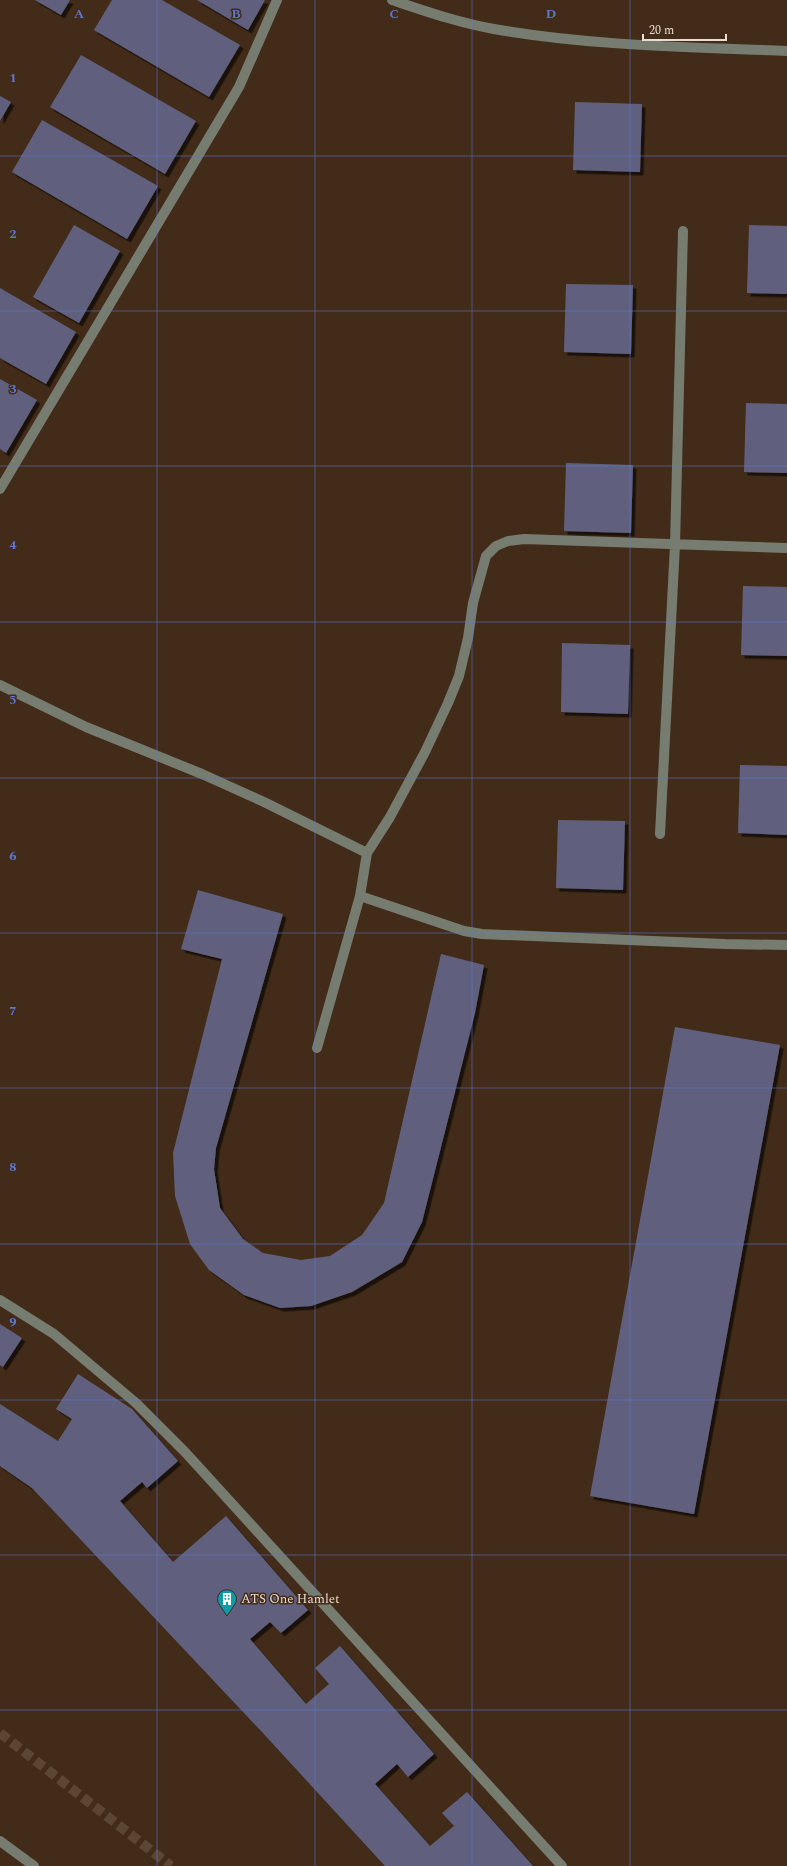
<svg xmlns="http://www.w3.org/2000/svg" width="787" height="1866" font-family="Spectral,serif">
<style>
.building{fill:#60617e;filter:url(#shadow)}
.lines{fill:none;stroke-linecap:round;stroke-linejoin:round}
.minor-tunnel{stroke:#5b4534;stroke-width:10;stroke-dasharray:10 5;stroke-linecap:butt}
.minor{stroke:#767c70;stroke-width:10}
.grid{fill:none;stroke:#5b78d6;stroke-width:1;stroke-opacity:0.55}
.labels{text-anchor:middle;dominant-baseline:central;stroke-width:3;stroke-linejoin:round;paint-order:stroke}
.poi-label{font-size:13px;fill:#ebdbd0;stroke:#422b19;text-anchor:start}
.grid-label{font-size:13px;text-anchor:middle;font-weight:bold;fill:#5b78d6;stroke:#422b19;stroke-width:3;stroke-linejoin:round;paint-order:stroke}
</style>
<defs>
<filter id="shadow"><feDropShadow dx="3.5" dy="3.5" stdDeviation="0" flood-color="#0009"/></filter>
</defs>
<rect width="100%" height="100%" fill="#422b19"/>
<path class="building" d="M35 0H70L61 15Z
M112 0H162L240 45 209 97 94 30Z
M197 0H265L248 30Z
M81 55 196 121 165 174 50 107Z
M0 96 11 102 0 121Z
M575 102 642 104 640 172 573 170Z
M42 120 158 186 127 239 12 172Z
M74 225 120 251 79 323 33 297Z
M749 225 787 226V294L747 293Z
M566 284 633 285 631 354 564 352Z
M0 288 76 332 46 384 0 358Z
M0 379 37 400 6 453 0 449Z
M746 403 787 404V473L744 472Z
M566 463 633 465 631 533 564 531Z
M743 586 787 587V656L741 655Z
M562 643 630 645 628 714 561 712Z
M740 765 787 766V835L738 833Z
M558 820 625 821 623 890 556 888Z
M198 890 283 914 216 1148 214 1169 220 1208 243 1239 263 1253 301 1260 330 1256 362 1235 384 1203 441 954 484 965 475 1013 422 1222 402 1262 352 1292 311 1306 280 1308 244 1295 209 1270 190 1244 175 1196 173 1153 222 959 181 949Z
M675 1027 780 1045 694 1514 590 1496Z
M0 1324 22 1338 3 1367 0 1365Z
M78 1374 132 1409 178 1461 147 1488 142 1482 120 1501 173 1562 226 1516 308 1610 281 1633 270 1622 250 1639 306 1704 329 1684 315 1668 340 1646 434 1754 408 1777 397 1764 375 1784 430 1846 454 1826 442 1813 467 1792 533 1866H385L262 1732 32 1488 0 1466V1404L58 1441 72 1419 56 1409Z"/>
<g class="lines">
<path class="minor-tunnel" d="M0 1733 171 1866"/>
<path class="minor" d="M392 0C425 11 459 23 494 29 591 46 689 47 787 51
M0 489 239 87 277 0
M0 685 86 727 202 774 264 802 367 853
M660 834 675 545 683 231
M360 896 464 931 482 934 725 944 787 945
M317 1048 360 896 367 853 390 817 425 752 448 703 459 676 468 638 473 603 486 556 496 546 508 541 524 539 787 548
M0 1300 54 1334 136 1403 185 1452 562 1866
M0 1841 34 1866"/>
</g>
<path class="grid" d="M157 0V1866M315 0V1866M472 0V1866M630 0V1866M0 156H787M0 311H787M0 466H787M0 622H787M0 778H787M0 933H787M0 1088H787M0 1244H787M0 1400H787M0 1555H787M0 1710H787"/>
<defs>
<g id="building-pin" transform="scale(1)"><path d="M0 17L-7.5 6A9.5 9.5 0 1 1 7.5 6Z" fill="#0f9aa8" stroke="#422b19"/><path d="M-4-6H4V6H1V3H-1V6H-4ZM-2.5-4.3h1.7v1.8h-1.7ZM.8-4.3h1.7v1.8H.8ZM-2.5-1h1.7V.8h-1.7ZM.8-1h1.7V.8H.8Z" fill="#fff"/></g>
</defs>
<g fill-rule="evenodd">
<use href="#building-pin" x="227" y="1599"/>
</g>
<g class="labels">
<g class="poi-label">
<text x="241" y="1599">ATS One Hamlet</text>
</g>
</g>
<g class="grid-label">
<text x="79" y="18">A</text>
<text x="236" y="18">B</text>
<text x="394" y="18">C</text>
<text x="551" y="18">D</text>
<text x="13" y="82">1</text>
<text x="13" y="238">2</text>
<text x="13" y="393">3</text>
<text x="13" y="549">4</text>
<text x="13" y="704">5</text>
<text x="13" y="860">6</text>
<text x="13" y="1015">7</text>
<text x="13" y="1171">8</text>
<text x="13" y="1326">9</text>
</g>
<path d="M643 34v6h83v-6" fill="none" stroke="#ebdbd0" stroke-width="2"/>
<text x="649" y="34" font-size="12" fill="#ebdbd0" stroke="#422b19" stroke-width="3" paint-order="stroke">20 m</text>
</svg>
